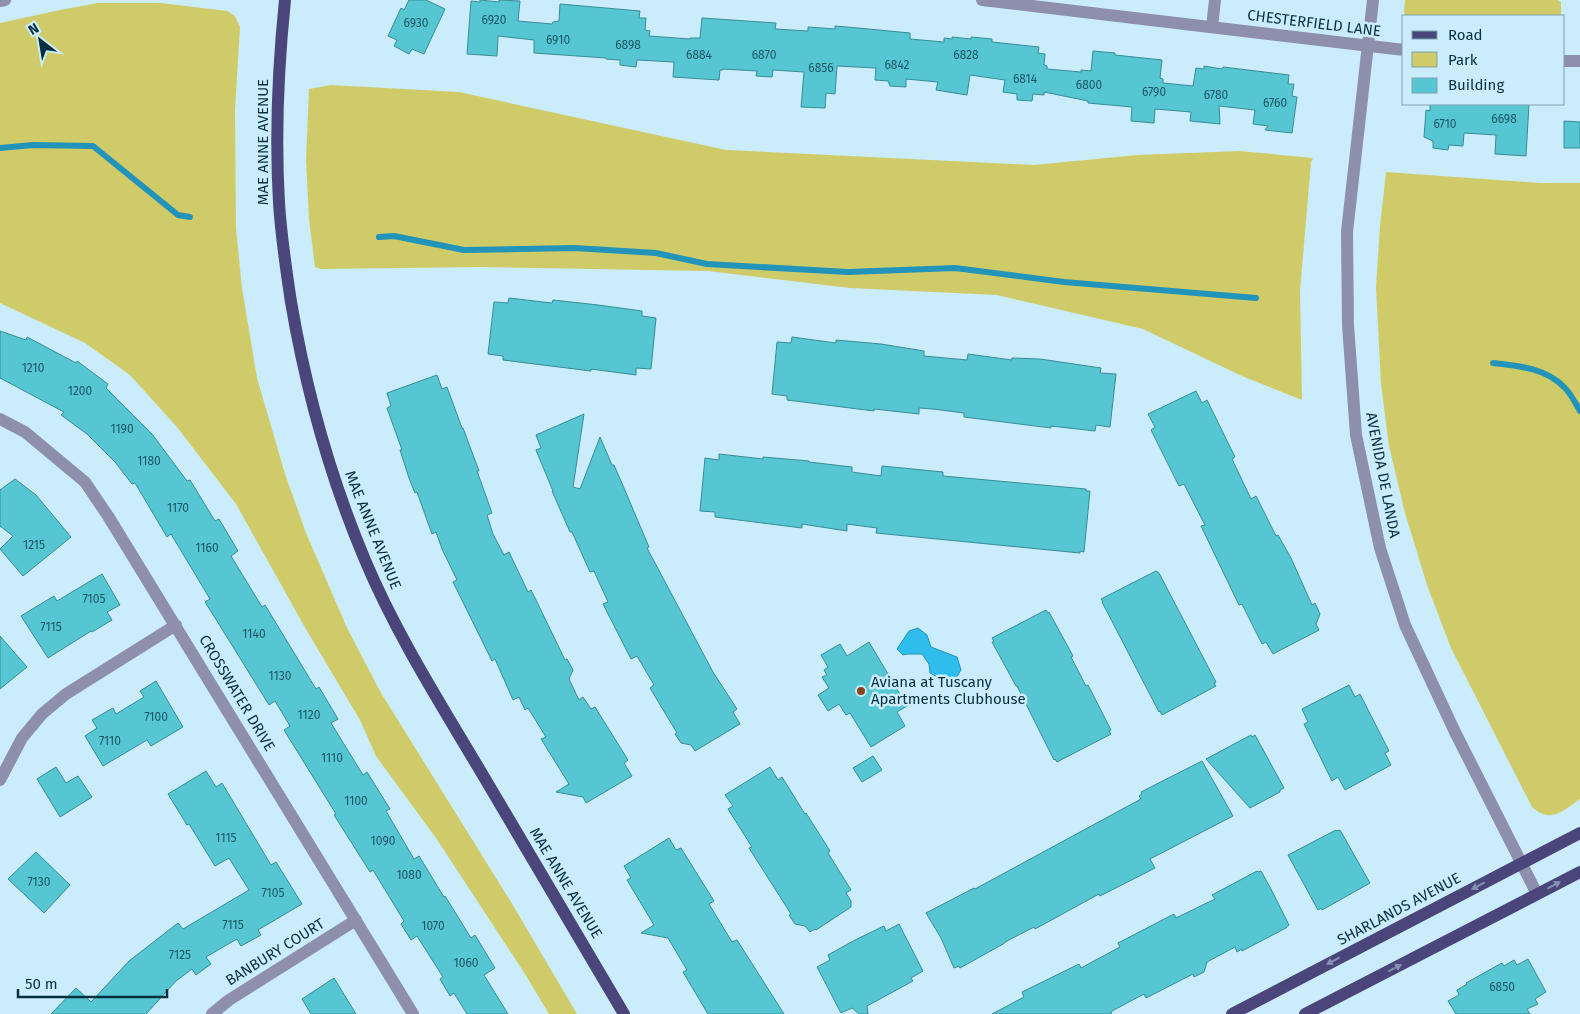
<svg xmlns="http://www.w3.org/2000/svg" width="1580" height="1014" font-family="'Fira Sans',sans-serif">
<style>
.green{fill:#d0cb69}
.water{fill:#2ebded;stroke:#2293b9}
.lines{fill:none;stroke-linecap:round;stroke-linejoin:round}
.stream{stroke:#2293b9;stroke-width:6}
.building{fill:#57c6d3;stroke:#378c96}
.minor{stroke:#8e8ead;stroke-width:12}
.major{stroke:#4a457a;stroke-width:12}
.oneway{fill:#8490b4}
.poi-dot{fill:#89431d;stroke:#caecfb;stroke-width:2}
.labels{text-anchor:middle;dominant-baseline:central;stroke-width:5;stroke-linejoin:round;paint-order:stroke}
.number-label{font-size:12px;fill:#1a5664}
.street-label{font-size:15px;fill:#06303f;stroke:#caecfb}
.poi-label{font-size:15px;fill:#06303f;stroke:#caecfb;text-anchor:start}
</style>
<rect width="100%" height="100%" fill="#caecfb"/>
<path class="green" d="M1405 0H1558L1561 2V16H1405L1404 11Z
M98 3H161L227 11 235 16 240 27 235 109 236 229 242 288 257 378 285 474 306 533 347 628 381 693 511 902 577 1014H549L525 974 436 838 376 756 360 720 307 631 236 504 177 427 130 375 85 343 0 303V23L60 10Z
M331 85 459 92 726 150 1034 165 1137 155 1240 151 1313 158 1311 162 1300 291 1302 400 1242 376 1143 329 997 295 850 288 708 271 480 267 321 269 315 267 309 219 306 160 309 89Z
M1386 172 1541 183H1580V799C1563 811 1551 824 1532 807L1451 648 1427 585 1405 513 1389 446 1381 384 1376 287 1380 226Z"/>
<path class="water" d="M918 628 927 635 931 647 957 657 961 670 956 678 945 686 937 677 930 673 929 664 922 654H907L903 655 897 649 909 631Z"/>
<g class="lines">
<path class="stream" d="M0 148 33 145 93 146 178 215 190 217
M379 237 394 236 464 250 575 248 656 253 707 264 848 272 955 268 1064 282 1256 298
M1493 363C1519 366 1546 368 1565 388 1571 394 1576 404 1580 411"/>
</g>
<path class="building" d="M409 0H426L445 9 424 54 412 49 409 54 394 46 397 40 388 36 401 8 404 10Z
M480 0 499 2V0L520 1 518 21 552 24 553 22 559 21 560 4 640 11 639 18H646L645 30 650 31 649 36 690 39V38H700L702 18 776 23 775 29 808 31V27L835 29V26L858 28 910 33V39L944 42V38L952 39V37L971 39V37L992 39V42L1039 47 1038 53 1045 54 1044 65 1047 66V69L1081 72V70L1091 71 1093 51 1115 53V55L1162 60 1160 78 1163 79V83L1193 86 1196 68 1204 69V66L1222 69 1223 67 1289 75 1288 84H1294L1292 96 1297 97 1292 133 1265 130 1268 126 1253 124 1255 110 1219 106 1220 124 1190 121 1191 112 1155 109 1154 123 1131 121 1132 107 1088 103V101L1044 92V95L1033 94 1032 101 1017 100V94L1003 92 1005 80 970 75 967 95 936 90 938 82 906 79V87L890 86 888 81 875 80 876 68 837 66 835 94 826 93 825 108 801 107 804 72 773 70 772 77 756 76 757 71 723 69V70H720L719 80 673 77 674 62 637 60 636 67 620 65V60L606 59V58L534 53V40L498 36 497 56 467 54 471 1 480 2Z
M1430 104H1529L1526 156 1495 154 1496 135 1464 133 1463 146 1449 145 1448 150 1433 148V141L1424 137 1426 110 1430 111Z
M1564 121 1580 122V148H1564Z
M509 298 552 303 553 300 598 305 642 311V316L656 318 651 369 636 368V375L591 369V371L503 360V356L488 354 494 302 508 303Z
M0 331 26 340 27 337 76 363 77 361 108 384 106 388 152 434 187 481 190 480 215 521 219 519 238 551 231 556 262 607 265 605 316 689 319 687 338 719 331 723 363 775 367 772 390 809 386 811 414 859 419 856 444 897 445 896 471 938 475 935 495 968 484 975 508 1014H467L454 993 450 996 440 979 443 977 417 936 411 940 401 924 404 921 373 870 370 872 334 815 336 814 284 730 290 726 275 701 269 705 217 621 205 602 210 599 171 534 167 537 135 483 132 484 115 462 87 434 61 415 64 412 0 378Z
M792 337 836 343V340L881 344 924 351V356L967 360 968 354 1012 360V358L1040 359 1101 368 1100 373 1116 374 1110 427 1096 425 1095 431 1051 426V428L964 417V413L933 409 919 408V414L874 409V411L787 400V396L772 394 777 342 791 343Z
M437 375 442 389 447 387 462 428H463L479 471H477L492 513 487 515 493 534 504 555 509 552 528 592 531 590 537 602 565 660 567 659 573 670 569 679 579 700 583 697 591 709 595 707 628 760 624 763 632 776 586 803 583 797 556 792 569 784 541 739 546 737 528 708 525 710 519 697 513 700 495 659 492 661 453 582 457 580 442 549 436 532 432 534 417 492 415 493 409 478 400 450H402L387 408 391 406 387 393Z
M1196 391 1202 403 1207 400 1235 457 1232 459 1251 499 1256 496 1276 536 1278 535 1291 558 1312 605 1315 603 1320 614 1316 624 1319 630 1273 654 1266 642 1262 644 1242 604 1239 605 1201 526 1205 525 1184 484 1179 486 1151 430 1155 427 1148 414Z
M584 414 573 487 580 489 600 437 612 465H614L621 481 649 547 647 548 713 672 737 709 733 712 740 724 695 751 691 745 681 743 675 734 677 733 650 688 654 685 637 656 631 659 603 604 608 602 594 571 590 572 572 532H570L552 491H553L536 450 541 448 536 435Z
M719 454 763 459V457L809 461V462L852 467V472L881 476 882 466 943 472V476L1086 489V491H1090L1084 552 1080 551V553L876 533 877 528 847 524V531L802 524V528L715 517V512L700 511 705 458 719 460Z
M15 479 36 495 71 537 23 576 0 549 13 536 0 526V490Z
M1156 571 1159 573 1216 682 1214 683 1216 686 1162 715 1160 711 1159 712 1102 602H1103L1101 599Z
M102 574 120 605 107 612 112 620 92 632 91 631 48 658 21 616 54 596 57 601Z
M1046 610 1048 613 1049 612 1073 656 1071 657 1086 686 1088 685 1111 730 1109 731 1111 734 1057 762 1055 759 1054 760 1017 686H1016L992 642 994 641 992 638Z
M0 636 27 667 0 689Z
M869 642 907 706 897 712 905 726 871 747 850 713 846 715 839 704 828 711 818 695 829 688 822 677 827 675 824 670 828 667 821 655 840 644 847 656Z
M156 681 183 727 151 746 147 740 103 766 85 736 97 728 92 720 113 708 116 714 144 697 140 691Z
M1349 685 1355 697 1360 694 1389 751 1385 753 1391 765 1345 790 1338 777 1332 781 1304 724 1308 722 1302 709Z
M1251 735 1252 737 1255 735 1284 788 1280 790V792L1250 808 1206 759Z
M873 756 882 770 862 782 853 768Z
M1202 761 1233 816 1150 859 1155 868 1100 896 1099 894 1035 929 1034 927 1007 941 1003 944 960 968 959 966 954 968 941 938 926 913 974 888 975 889 1141 799 1139 796 1142 794 1141 792Z
M56 767 66 783 78 776 92 797 60 817 37 779Z
M770 767 778 780 782 777 805 814 806 813 830 851 828 853 851 890 846 893 851 901V907L816 930 815 929 810 932 805 926 795 924 789 915 791 914 749 848 752 847 728 809 733 806 725 795Z
M206 771 216 787 222 783 271 865 276 862 302 904 258 930 261 935 241 946 237 939 206 957 211 964 196 975 192 969 176 981 146 1014H51L76 988 91 1002 129 961 178 923 183 929 249 890 229 858 215 866 189 824 187 825 168 794Z
M1336 830 1337 831 1340 830 1370 883 1322 910 1321 908 1318 910 1288 855Z
M669 838 676 850 681 848 714 901 709 904 732 942 737 940 784 1014H708L683 972 687 970 668 938 641 933 654 925 627 880 631 878 624 866Z
M36 852 70 885 44 913 8 879Z
M1257 871 1258 872 1261 871 1271 889 1289 925 1286 928 1242 951V949L1237 952 1235 947 1207 962 1204 972 1194 977 1193 974 1146 998 1144 994 1112 1011 1111 1014H992L1024 997 1022 992 1079 964 1081 968 1120 947 1118 943 1174 914 1176 918 1215 899 1212 895Z
M899 924 923 971 911 978 913 981 867 1006 868 1014H859L852 1008 841 1013 817 967 830 960 828 955 855 940 884 926 886 931Z
M1528 959 1546 992 1535 999 1538 1004 1527 1009 1530 1014H1456L1448 1001 1459 995 1457 990 1467 984 1466 983 1502 963 1504 966 1514 960 1517 965Z
M334 978 356 1014H311L302 999Z"/>
<g class="lines">
<path class="minor" d="M982 0 1404 50
M1373 0 1347 232 1348 325 1356 435 1380 548 1405 625 1455 732 1537 894
M0 1 5 0
M1212 27 1215 0
M1564 61H1580
M0 419 25 432 85 482 108 516 413 1014
M0 780 22 738 42 714 66 694 176 625
M212 1014 229 1000 356 920"/>
<path class="major" d="M285 0C278 68 275 135 279 203 281 236 286 269 291 302 306 390 330 477 365 560 397 636 442 706 484 777 531 856 578 935 624 1014
M1232 1014 1580 833
M1305 1014 1580 872"/>
</g>
<defs><path id="oneway-solid" d="M-6-.8H1V-3.2L6.5 0L1 3.2V.8H-6Z" transform="scale(1.25)"/></defs>
<g class="oneway">
<use href="#oneway-solid" transform="translate(1554 885) rotate(-28)"/>
<use href="#oneway-solid" transform="translate(1478 886) rotate(152)"/>
<use href="#oneway-solid" transform="translate(1333 961) rotate(152)"/>
<use href="#oneway-solid" transform="translate(1395 968) rotate(-27)"/>
</g>
<circle class="poi-dot" cx="861" cy="691" r="5"/>
<g class="labels">
<g class="number-label">
<text x="494" y="20">6920</text>
<text x="416" y="23">6930</text>
<text x="558" y="40">6910</text>
<text x="628" y="45">6898</text>
<text x="699" y="55">6884</text>
<text x="764" y="55">6870</text>
<text x="966" y="55">6828</text>
<text x="897" y="65">6842</text>
<text x="821" y="68">6856</text>
<text x="1025" y="79">6814</text>
<text x="1089" y="85">6800</text>
<text x="1154" y="92">6790</text>
<text x="1216" y="95">6780</text>
<text x="1275" y="103">6760</text>
<text x="1504" y="119">6698</text>
<text x="1445" y="124">6710</text>
<text x="33" y="368">1210</text>
<text x="80" y="391">1200</text>
<text x="122" y="429">1190</text>
<text x="149" y="461">1180</text>
<text x="178" y="508">1170</text>
<text x="34" y="545">1215</text>
<text x="207" y="548">1160</text>
<text x="94" y="599">7105</text>
<text x="51" y="627">7115</text>
<text x="254" y="634">1140</text>
<text x="280" y="676">1130</text>
<text x="309" y="715">1120</text>
<text x="156" y="717">7100</text>
<text x="110" y="741">7110</text>
<text x="332" y="758">1110</text>
<text x="356" y="801">1100</text>
<text x="226" y="838">1115</text>
<text x="383" y="841">1090</text>
<text x="409" y="875">1080</text>
<text x="39" y="882">7130</text>
<text x="273" y="893">7105</text>
<text x="233" y="925">7115</text>
<text x="433" y="926">1070</text>
<text x="180" y="955">7125</text>
<text x="466" y="963">1060</text>
<text x="1502" y="987">6850</text>
</g>
<g class="street-label">
<text transform="translate(1314 23) rotate(7)">CHESTERFIELD LANE</text>
<text transform="translate(263 142) rotate(-90)">MAE ANNE AVENUE</text>
<text transform="translate(1383 475) rotate(79)">AVENIDA DE LANDA</text>
<text transform="translate(373 530) rotate(68)">MAE ANNE AVENUE</text>
<text transform="translate(237 693) rotate(59)">CROSSWATER DRIVE</text>
<text transform="translate(566 883) rotate(59)">MAE ANNE AVENUE</text>
<text transform="translate(1399 909) rotate(-28)">SHARLANDS AVENUE</text>
<text transform="translate(275 952) rotate(-32)">BANBURY COURT</text>
</g>
<g class="poi-label">
<text x="871" y="682">Aviana at Tuscany<tspan x="871" dy="17">Apartments Clubhouse</tspan></text>
</g>
</g>
<rect x="1402" y="15" width="162" height="90" fill="#caecfb" stroke="#7ca1b0"/>
<rect x="1412" y="31" width="25" height="8" fill="#4a457a" stroke="#7ca1b0"/>
<text x="1448" y="40" font-size="15" fill="#06303f">Road</text>
<rect x="1412" y="52" width="25" height="15" fill="#d0cb69" stroke="#7ca1b0"/>
<text x="1448" y="65" font-size="15" fill="#06303f">Park</text>
<rect x="1412" y="78" width="25" height="15" fill="#57c6d3" stroke="#7ca1b0"/>
<text x="1448" y="90" font-size="15" fill="#06303f">Building</text>
<g transform="translate(40 40) rotate(329)" stroke="#caecfb" stroke-width="4" paint-order="stroke">
<path d="M0-4L9 19L0 12L-9 19Z" fill="#06303f"/>
<text y="-8" font-size="14" font-weight="bold" text-anchor="middle" fill="#06303f">N</text>
</g>
<path d="M18 989v8h149v-8" fill="none" stroke="#06303f" stroke-width="2.5"/>
<text x="25" y="989" font-size="15" fill="#06303f" stroke="#caecfb" stroke-width="4" paint-order="stroke">50 m</text>
</svg>
